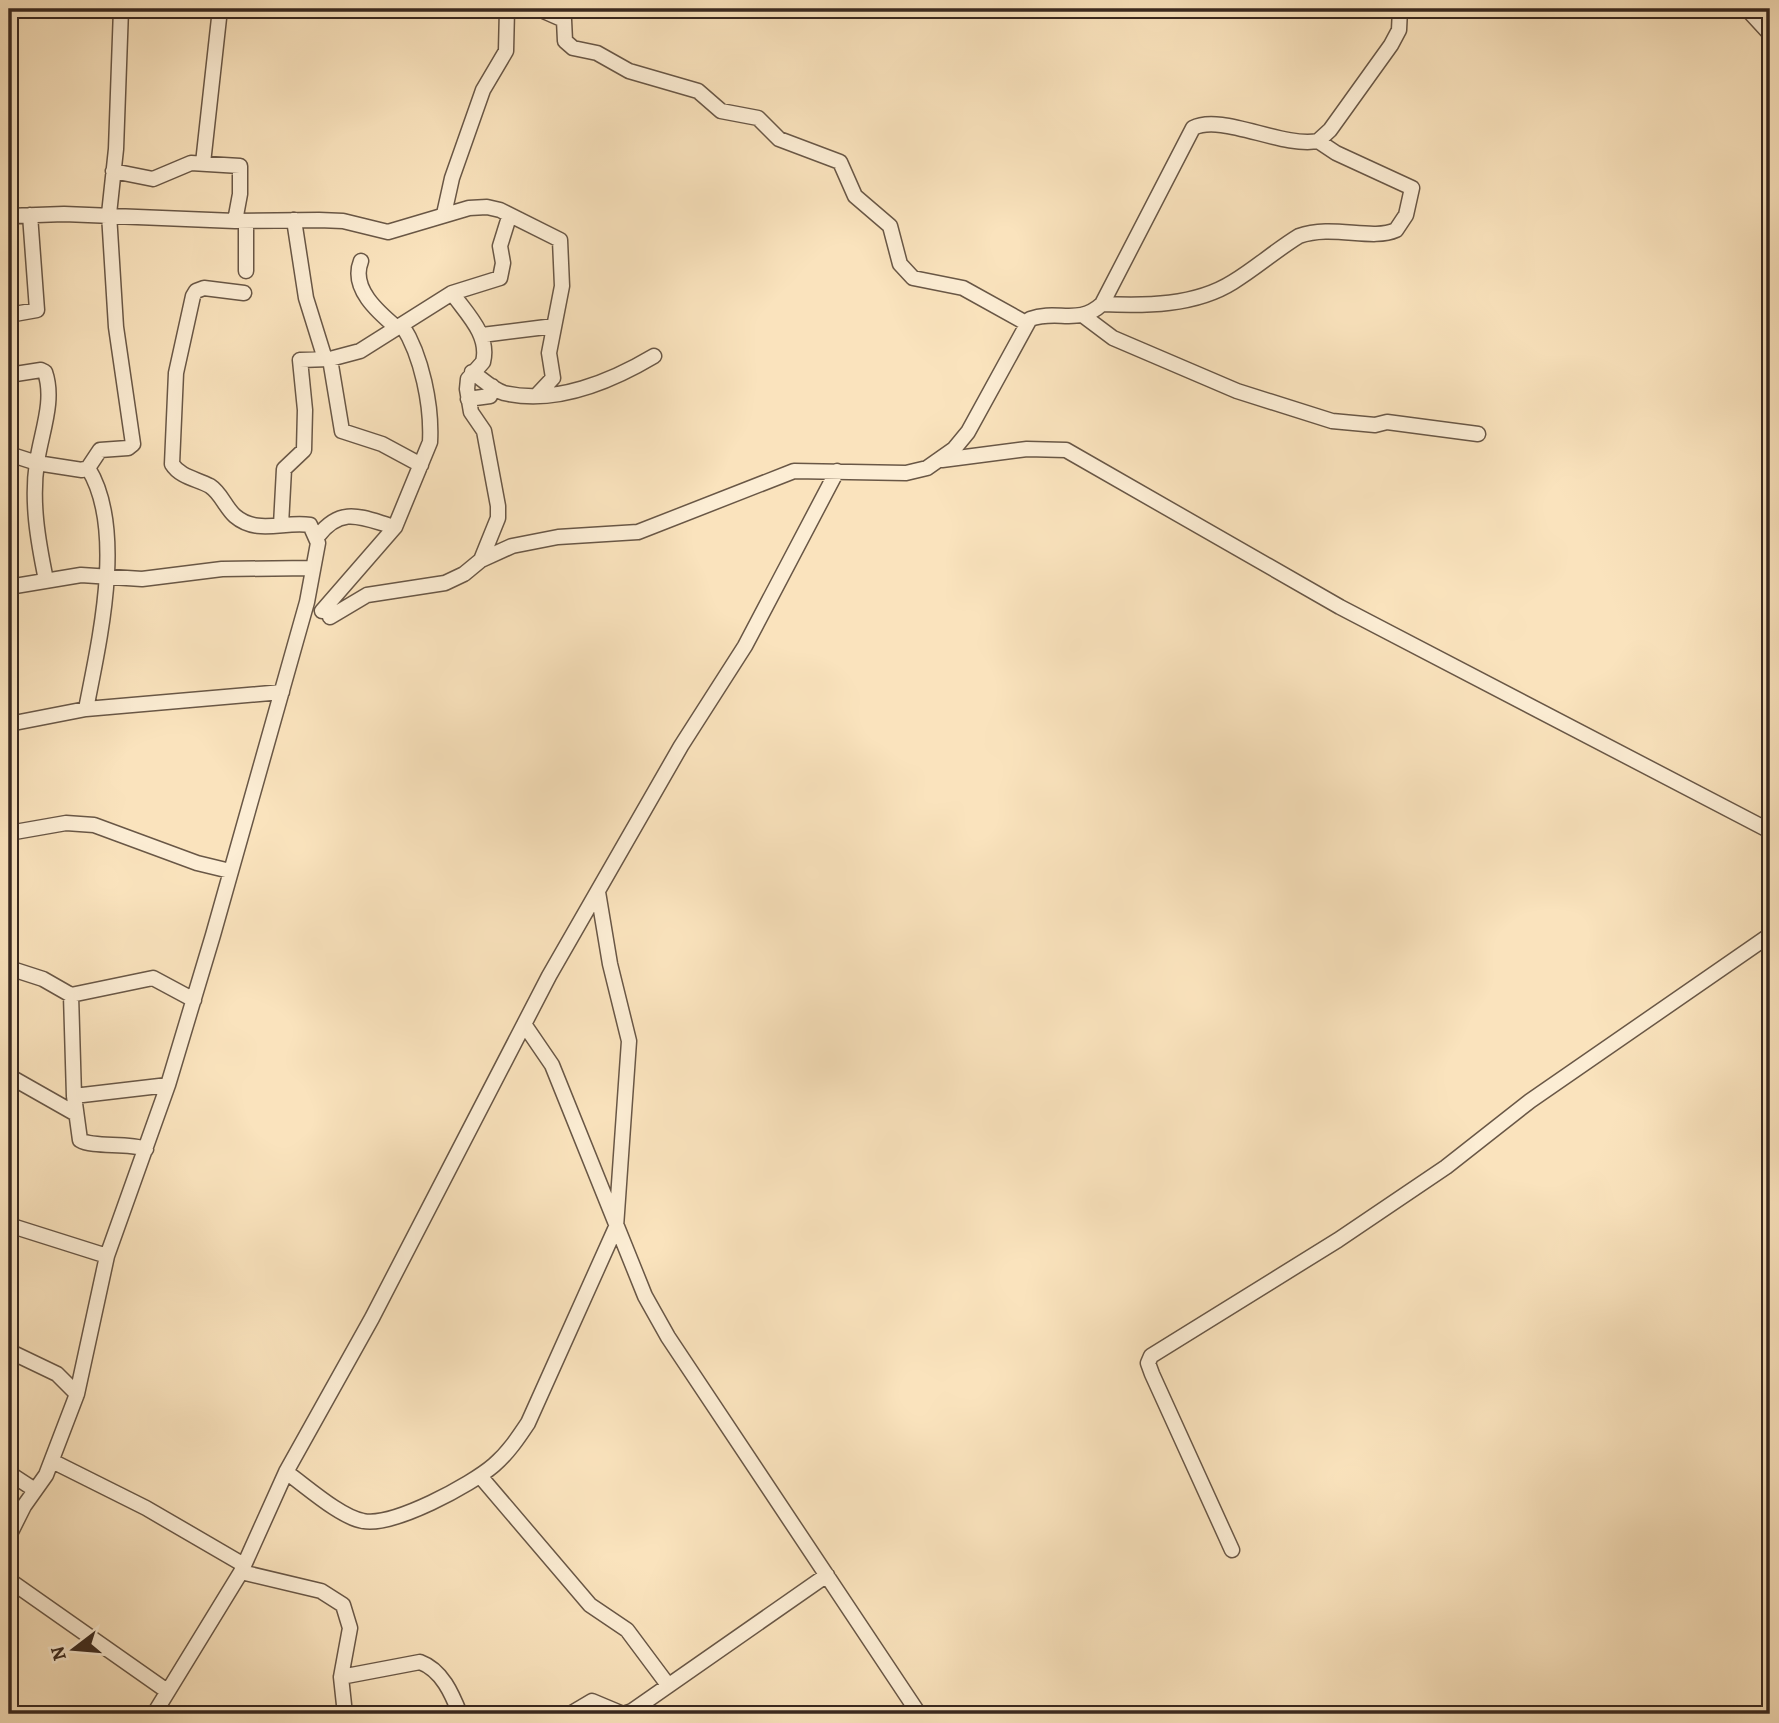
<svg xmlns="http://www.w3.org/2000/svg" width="1779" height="1723" font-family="Alegreya,serif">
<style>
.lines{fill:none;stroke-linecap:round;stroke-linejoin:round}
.minor-casing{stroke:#695746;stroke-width:17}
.minor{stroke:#fcedd4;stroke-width:14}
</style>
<rect width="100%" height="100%" fill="#fae3bd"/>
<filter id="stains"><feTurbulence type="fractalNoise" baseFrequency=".00286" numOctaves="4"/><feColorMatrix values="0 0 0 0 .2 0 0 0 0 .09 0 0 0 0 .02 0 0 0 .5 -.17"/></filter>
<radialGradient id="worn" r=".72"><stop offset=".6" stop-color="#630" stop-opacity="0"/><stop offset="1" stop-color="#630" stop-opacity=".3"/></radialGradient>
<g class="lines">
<g class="minor-casing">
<path id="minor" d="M539 9 564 20 565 41 573 48 597 53 629 71 698 91 721 111 758 118 779 139 840 162 855 196 890 226 900 264 913 278 963 288 1026 323
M1747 9 1770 34
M203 163 220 9
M113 171 153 179 191 163 240 166V194L235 221
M444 214 452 178 483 90 506 51 507 9
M9 216 64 214 235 221 319 220 343 221 388 232 469 208 487 207 500 210 560 240 562 286 549 353 553 378 538 394
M294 220 306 298 325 359
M246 221V271
M361 261C350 288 378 312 397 328
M452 293C466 313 490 335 483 362L468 379 467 389 471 412 484 431 498 506V518L481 560
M1102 304C1145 306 1195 306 1233 282 1256 268 1276 250 1299 236 1332 224 1372 241 1396 230L1406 215 1412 188 1336 153 1318 141
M9 315 37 310 30 215
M1085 317 1113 338 1237 391 1332 421 1375 425 1387 422 1478 434
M482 335 554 326
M330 359 342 431 382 444 421 465
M472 372C481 378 493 390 504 393 555 405 612 381 654 356
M9 375 41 370 45 372C55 401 41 433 37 462 31 502 38 541 46 580
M468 399 490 396 492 386
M9 454 37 463 82 470 88 468 100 450 128 448 133 444 116 327 109 214 116 149 121 9
M942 460 1027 449 1066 450 1340 607 1770 831
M281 525 284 469 304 450 305 410 300 360 330 359 360 351 452 293 500 278 503 263 500 246 509 217
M318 536C342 505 362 518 395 527
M9 587 81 575 142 579 222 569 312 568
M322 611 395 527 430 442C432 406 422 356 402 325
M330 617 367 595 445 583 464 574 481 560 512 546 558 537 638 532 794 471 906 473 927 468 954 449 968 432 1030 319C1058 309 1078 326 1102 304L1193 128C1221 113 1282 148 1318 141L1330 130 1391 45 1399 30 1400 9
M86 709C99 642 126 529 88 468
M9 724 86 709 282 692
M9 833 66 823 94 825 197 863 230 871
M9 968 43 979 71 995
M524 1024 552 1065 645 1296 668 1337 919 1714
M9 1076 76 1114
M74 1096 168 1085
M146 1149C127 1142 93 1148 80 1140L74 1096 71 995 153 978 194 1000
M9 1225 107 1256
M9 1351 57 1374 77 1394
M52 1461 146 1508 244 1565
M286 1472C306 1486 340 1517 363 1521 393 1527 471 1485 494 1465 508 1453 518 1438 528 1423L616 1227 629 1041 610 964 598 892
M9 1473 35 1490
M480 1476 590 1605 627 1630 668 1685
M9 1536 24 1506 46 1475 77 1394 107 1256 168 1085 213 935 307 602 318 543 310 525C284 521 257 535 235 516 225 507 221 493 210 486 197 479 180 477 172 464L176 373 193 296 196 291 204 288 244 293
M1232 1550 1152 1374 1148 1363 1151 1356 1338 1240 1446 1167 1530 1101 1770 935
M241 1572 321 1591 343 1605 350 1628 341 1677 345 1714
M9 1580 167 1691
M341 1677 420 1662C442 1670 452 1694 460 1714
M9 1708 17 1714
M154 1714 241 1572 286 1472 372 1318 549 976 681 746 745 646 837 471
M570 1714 592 1701 623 1714 632 1711 827 1575"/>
</g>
<use href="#minor" class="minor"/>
</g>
<rect width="1779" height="1723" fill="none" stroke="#fae3bd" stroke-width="35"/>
<rect x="10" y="10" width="1758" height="1702" fill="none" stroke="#39281f" stroke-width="3.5"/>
<rect x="18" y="18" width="1744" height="1688" fill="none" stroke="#39281f" stroke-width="2"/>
<g transform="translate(74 1649) rotate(254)" stroke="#fcedd4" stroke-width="5" paint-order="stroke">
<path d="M0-5L12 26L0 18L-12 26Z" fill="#39281f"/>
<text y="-10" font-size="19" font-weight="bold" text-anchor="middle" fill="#39281f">N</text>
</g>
<rect width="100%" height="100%" filter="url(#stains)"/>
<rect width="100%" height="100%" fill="url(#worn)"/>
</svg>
